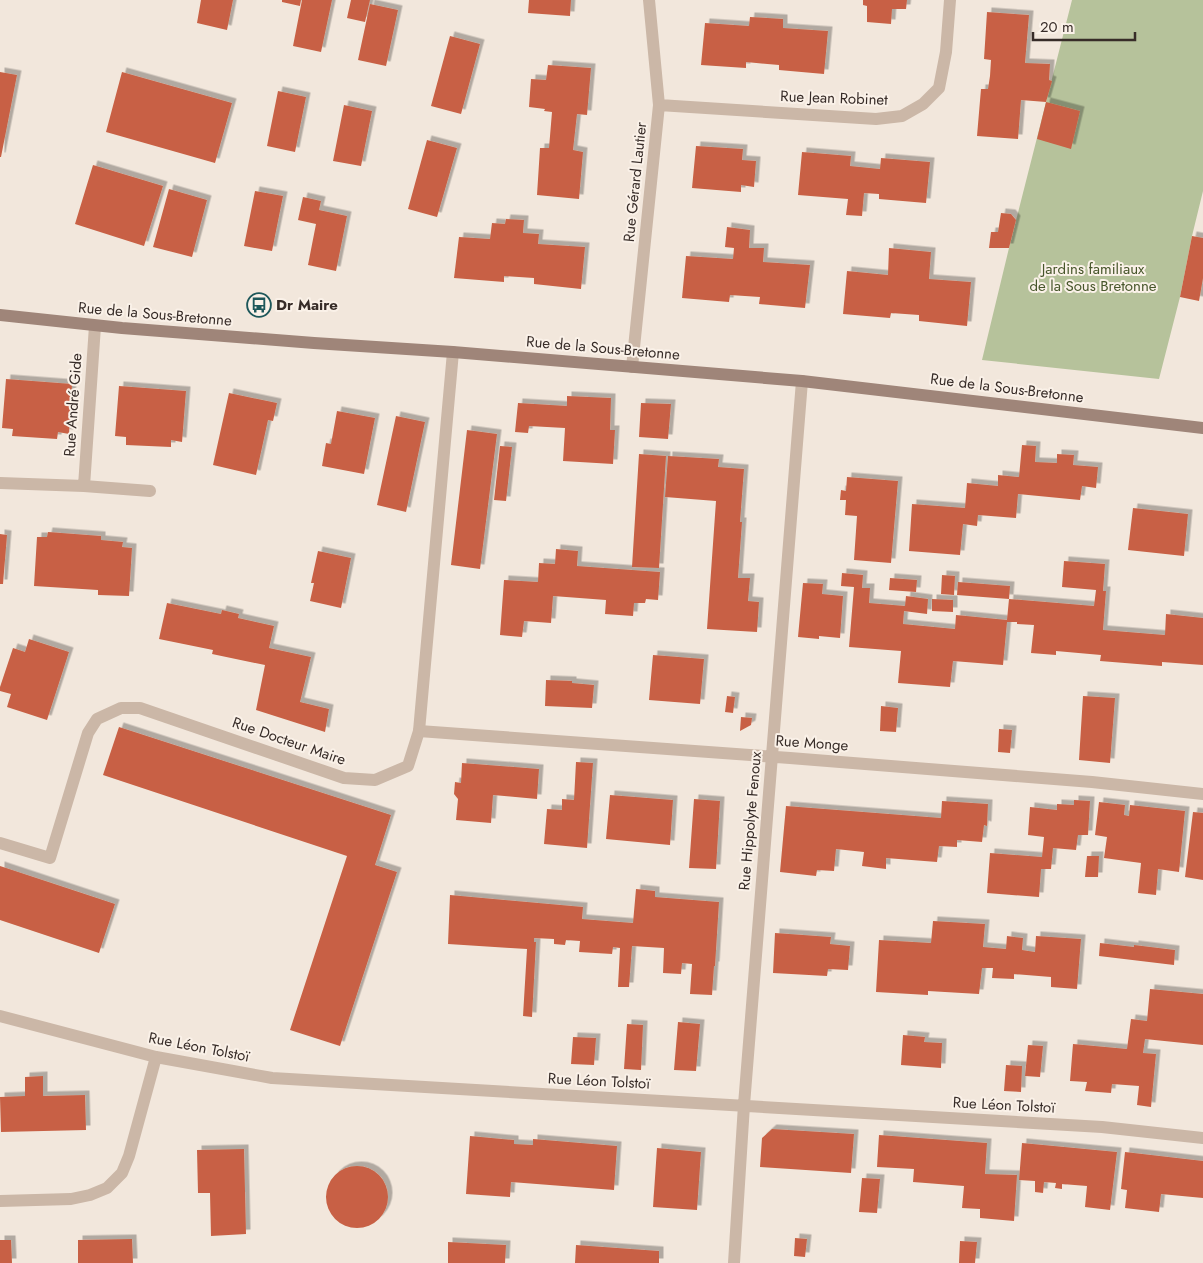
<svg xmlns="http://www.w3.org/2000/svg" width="1203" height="1263" font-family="Jost,sans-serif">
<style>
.green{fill:#b6c29b}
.building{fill:#c86144;filter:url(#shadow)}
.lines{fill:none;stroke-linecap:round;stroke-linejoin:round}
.lane{stroke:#cbb7a7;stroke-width:12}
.street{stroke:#cbb7a7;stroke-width:12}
.secondary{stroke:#9f8579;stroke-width:12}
.labels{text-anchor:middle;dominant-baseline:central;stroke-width:4;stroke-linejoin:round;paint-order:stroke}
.street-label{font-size:15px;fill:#372c28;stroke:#faf1e8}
.park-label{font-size:15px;fill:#47562b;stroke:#faf1e8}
.poi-label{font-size:15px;font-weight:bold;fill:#372c28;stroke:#faf1e8;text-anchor:start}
</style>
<defs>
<filter id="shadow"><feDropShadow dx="4.5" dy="-4.5" stdDeviation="0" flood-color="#0004"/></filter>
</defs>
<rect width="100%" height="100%" fill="#f2e7dc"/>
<path class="green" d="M1072 0H1203V191L1192 236 1180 297 1159 379 982 360 1009 248Z"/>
<path class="building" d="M201 0H233L227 30 197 23Z
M282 0H301L300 6 282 2Z
M302 0H332L321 52 293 46Z
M351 0H370L365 22 347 18Z
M529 0H571L570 16 528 13Z
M863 0H907L906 9H892L891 24 867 22V6L863 5Z
M370 4 398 10 386 66 358 60Z
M987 12 1029 15 1025 63 1050 64 1049 80 1052 81 1046 102 1021 100 1018 139 977 136 981 89H988L990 76 991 60 984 59Z
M750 17 783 19V28L828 31 824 74 779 70V65L746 62V68L701 65 705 23 749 26Z
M450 36 480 44 461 114 431 106Z
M548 65 591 68 587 115 577 114 573 150 583 152 579 199 537 195 540 148H549L552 112 544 111 545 109 529 107 531 79 546 80Z
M0 72 17 75 1 157H0Z
M122 72 232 103 215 163 106 132Z
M278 91 306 97 295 152 267 146Z
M1046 102 1080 111 1071 149 1037 139Z
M344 105 372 111 361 166 333 161Z
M427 140 457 148 437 217 408 209Z
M696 146 743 149 742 160 756 161 754 187 741 185V192L692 188Z
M802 152 851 156 850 166 880 169 881 158 930 162 926 203 879 199V194L864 193 862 216 846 215 848 199 798 195Z
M93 165 163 186 144 246 75 224Z
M169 189 207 200 192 257 153 247Z
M255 191 283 196 272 251 244 246Z
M303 197 321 201 319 210 347 216 336 271 308 265 316 224 298 220Z
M1001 213 1011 214 1016 220 1009 248H989L991 232H998Z
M506 219 524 220 523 233 539 234 538 244 585 247 581 289 534 284V278L504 276V282L454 278 459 237 490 239 492 223 505 224Z
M727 227 750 230 749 248H764L763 262 810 265 805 308 759 304 760 297 730 295 729 302 682 298 686 256 733 259 734 248 725 247Z
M1192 236 1203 238V278L1199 301 1180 297Z
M889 248 931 252 929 279 971 282 967 326 919 321V315L891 313 890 318 843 314 847 271 888 275Z
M6 379 72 384 69 434 58 432 57 439 12 436 13 429 2 428Z
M119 386 186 391 182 442 171 440V447L126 445V437L115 436Z
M229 393 277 403 273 421 268 420 256 475 213 465Z
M567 396 611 398 610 430H615L613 464 563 461 565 428 529 426 528 433 515 432 518 403 567 406Z
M641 403 671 404 668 439 639 437Z
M337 411 375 418 364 474 322 466 326 443 331 444Z
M396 416 425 422 406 512 377 505Z
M467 430 497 434 480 569 451 565Z
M1022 445 1036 446 1035 462 1057 463V454L1074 455 1073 465 1098 467 1096 488 1082 486 1080 500 1018 494 1016 518 978 515 977 526 963 524 960 555 909 551 912 504 965 508 967 483 998 486V475L1019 477Z
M500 446 512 447 506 501 494 500Z
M639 454 666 456 659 568 632 567Z
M668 456 719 459 718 467 744 469 740 522H742L738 578H750L748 601 759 602 757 632 707 629 716 501 665 497Z
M847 477 898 481 891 563 854 560 857 516 845 515 846 500H840L841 490 846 491Z
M1133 508 1188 514 1184 556 1128 550Z
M48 532 101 536V540L123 542 122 547 132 548 129 596 98 595V590L34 586 37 537H47Z
M0 534 7 535 3 584H0Z
M556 549 578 551 577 566 660 572 658 600 646 599 645 603H634L633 616 605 614 606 600 553 596 551 623 524 621 522 637 500 635 504 580 538 582 539 563 555 564Z
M318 551 351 558 341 608 310 601 314 583H311Z
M1064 561 1105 564 1103 591H1106L1103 630 1165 635 1166 614 1203 618V665L1162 662V666L1100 661 1101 655 1056 651V655L1031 653 1034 625 1017 624V622H1007L1003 665 953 661 950 687 898 683 901 651 849 647 854 587 841 586 842 573 863 575 862 588H870L869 603 905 606 906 596 928 599 927 614 904 611 903 624 955 629 956 615 1007 620 1009 599 1094 606 1096 590 1062 587Z
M942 575 955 576 954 595 941 594Z
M890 578 917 580 916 592 889 590Z
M958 582 1010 586 1009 599 957 595Z
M803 583 823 584 822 594 843 596 840 638 819 636V639L798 637Z
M932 599 953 600V612L932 611Z
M167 603 221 614 222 610 239 614 238 618 274 626 269 648 311 657 300 702 329 709 325 732 256 710 265 665 212 654 213 650 159 639Z
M29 639 69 652 47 720 7 707 11 694 0 691V687L13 648 25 652Z
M653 655 704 659 700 704 649 700Z
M546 680 572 681V683L594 685 592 708 545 706Z
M727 696 735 697 733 713 725 712Z
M1083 696 1115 698 1110 763 1079 760Z
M881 706 898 708 896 732 880 731Z
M741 717 752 718 751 725 740 731Z
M119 727 391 815 375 865 397 872 340 1046 290 1030 347 856 103 775Z
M999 729 1012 730 1010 753 998 752Z
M576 762 593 763 587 848 544 844 547 809 562 810V799L574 800Z
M462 763 539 769 537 799 493 795 491 823 456 820 458 799 454 794 455 782 461 783Z
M610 795 673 800 670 845 606 839Z
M694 799 720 801 716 869 689 868Z
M1074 800 1090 801 1088 835H1078L1076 850 1053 848 1051 869H1041L1039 897 987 893 990 853 1042 857 1044 837 1028 835 1030 807 1057 810V804L1074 805Z
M942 801 988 804 987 826 984 825 982 842 957 840V847L939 846 937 862 886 858V869L862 866 864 852 836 849 834 871 817 870 816 876 780 872 786 806 941 818Z
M1099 802 1125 805 1124 815 1129 816 1130 805 1185 811 1179 872 1158 869 1156 895 1138 893 1141 863 1104 858 1107 837 1095 835Z
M1193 812 1203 813V880L1185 877Z
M1087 856H1099L1098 877H1085Z
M0 866 115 904 99 953 0 920Z
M636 889 655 891V897L719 902 715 966H714L712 995 690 994 692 964 682 963 681 974 663 973 664 948 632 946 629 987H618L620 948 613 947 612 954 579 952 580 941 566 940 565 945 554 944V939L534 938V942H536L532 1017 523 1016 527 949 448 944 450 895 583 907 582 919 633 923Z
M933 921 985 924 983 947 1006 949 1007 936 1023 938 1022 950 1035 952 1036 936 1081 939 1077 989 1051 987V977L1014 974V979L992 978 993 968H982L979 994 928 991V995L876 992 879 940 931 943Z
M775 933 831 937 830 944 850 946 848 970 828 969 827 976 773 973Z
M1100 943 1134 947V945L1175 950 1174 965 1099 956Z
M1150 989 1203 994V1045L1145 1039 1143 1053 1156 1054 1151 1107 1137 1105 1139 1086 1112 1084 1111 1093 1085 1091 1087 1082 1070 1081 1073 1044 1127 1049 1131 1019 1147 1021Z
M678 1022 700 1024 696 1071 674 1070Z
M627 1024 643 1025 641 1070 624 1069Z
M903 1035 925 1037 924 1042 942 1043 941 1068 901 1065Z
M573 1037 596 1038 594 1065 571 1064Z
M1028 1045 1043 1046 1040 1077 1025 1076Z
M1006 1065 1022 1066 1021 1092 1004 1091Z
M43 1076V1096L85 1095 86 1130 1 1132 0 1097 25 1096V1077Z
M772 1129 854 1134 851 1173 760 1167 762 1138Z
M879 1135 987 1143 985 1174 1017 1175 1014 1221 980 1218V1209L962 1208 964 1186 913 1182 914 1169 877 1167Z
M470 1136 514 1140V1144L533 1145V1139L617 1146 614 1190 511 1182 510 1197 466 1194Z
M1022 1143 1117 1152 1110 1210 1085 1207 1087 1186 1062 1184V1189L1055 1188 1056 1183 1044 1182 1043 1193 1035 1192V1181L1019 1180Z
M657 1148 701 1152 697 1210 653 1207Z
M244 1149 246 1234 211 1236 210 1193H198L197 1150Z
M1125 1152 1203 1161V1198L1161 1194 1159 1212 1125 1208 1127 1190 1121 1189Z
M326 1197a31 31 0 1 1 62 0a31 31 0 1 1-62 0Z
M862 1178 880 1179 877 1213 859 1212Z
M795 1238 807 1239 805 1257 794 1256Z
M132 1239 133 1263H78V1240Z
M0 1240H11L12 1263H0Z
M960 1241 977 1242 975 1263H959Z
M448 1242 506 1245 505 1263H448Z
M576 1245 659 1251V1263H575Z"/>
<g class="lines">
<path class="lane" d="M0 843 50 858 88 733 97 719 121 708H140L344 778 375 780 408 766 419 731 453 352"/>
<path class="street" d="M659 105 876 119 902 116 923 104 939 88 946 52 950 0
M632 367 659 105 649 0
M0 483 84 486 150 491
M84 486 95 326
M419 731 790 758 1092 782 1203 794
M0 1016 156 1057 272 1078 1102 1127 1203 1138
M0 1201 71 1199 90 1195 107 1188 122 1173 129 1156 156 1057
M734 1263 744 1105 802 381"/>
<path class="secondary" d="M0 315 122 328 314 343 453 352 802 381 1203 428"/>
</g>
<defs>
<g id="bus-ring" transform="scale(1.25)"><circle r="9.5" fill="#faf1e8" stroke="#1d575a" stroke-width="1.5"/><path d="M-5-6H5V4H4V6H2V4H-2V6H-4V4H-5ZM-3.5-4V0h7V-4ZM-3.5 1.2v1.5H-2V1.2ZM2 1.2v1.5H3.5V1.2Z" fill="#1d575a"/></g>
</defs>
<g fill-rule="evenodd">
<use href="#bus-ring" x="259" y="305"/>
</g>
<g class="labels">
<g class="street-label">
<text transform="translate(834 98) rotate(2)">Rue Jean Robinet</text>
<text transform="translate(635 182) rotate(-84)">Rue Gérard Lautier</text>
<text transform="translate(155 314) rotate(5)">Rue de la Sous-Bretonne</text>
<text transform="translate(603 348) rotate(5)">Rue de la Sous-Bretonne</text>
<text transform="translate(1007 388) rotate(7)">Rue de la Sous-Bretonne</text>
<text transform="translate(73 405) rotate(-86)">Rue André Gide</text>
<text transform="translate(289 741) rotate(19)">Rue Docteur Maire</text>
<text transform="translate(812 743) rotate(4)">Rue Monge</text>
<text transform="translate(750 821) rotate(-85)">Rue Hippolyte Fenoux</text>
<text transform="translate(199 1047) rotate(11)">Rue Léon Tolstoï</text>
<text transform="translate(599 1081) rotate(3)">Rue Léon Tolstoï</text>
<text transform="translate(1004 1105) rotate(3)">Rue Léon Tolstoï</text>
</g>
<g class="park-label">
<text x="1093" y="269">Jardins familiaux<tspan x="1093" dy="17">de la Sous Bretonne</tspan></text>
</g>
<g class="poi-label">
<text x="276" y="305">Dr Maire</text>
</g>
</g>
<path d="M1033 32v8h102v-8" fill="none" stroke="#372c28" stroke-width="2.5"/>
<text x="1040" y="32" font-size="15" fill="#372c28" stroke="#faf1e8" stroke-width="4" paint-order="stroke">20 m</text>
</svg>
